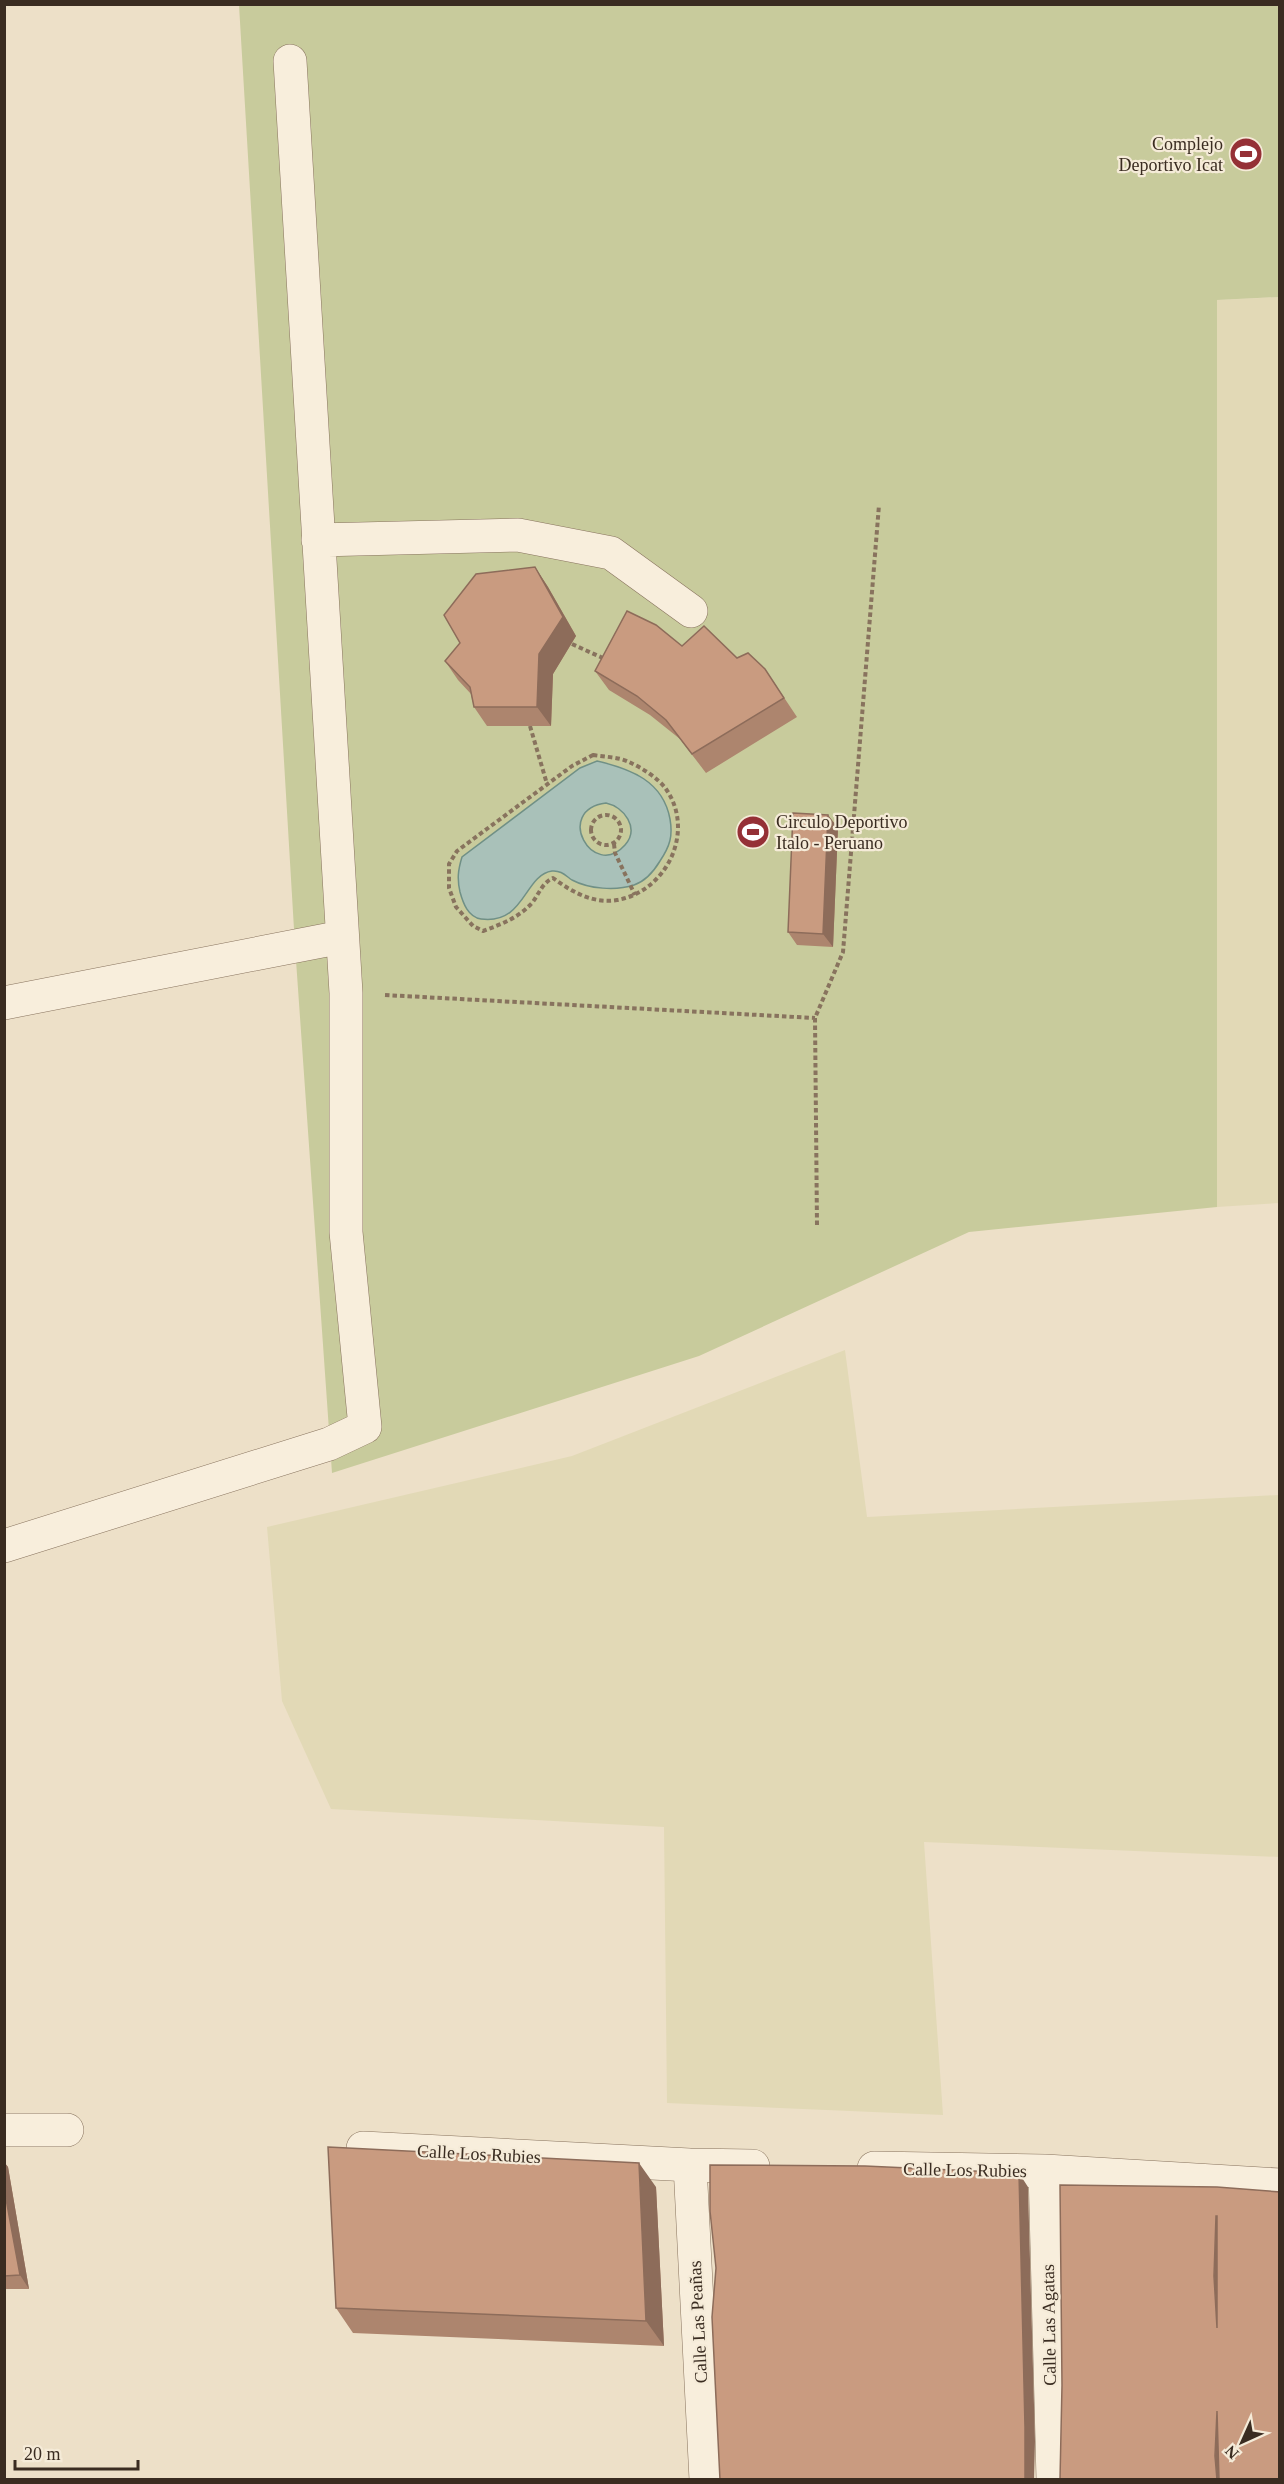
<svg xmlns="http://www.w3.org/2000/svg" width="1284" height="2484" font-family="'Times New Roman',serif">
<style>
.farmland{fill:#e2d9b6}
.green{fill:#c8cb9c}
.water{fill:#a9c1b9;stroke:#709086;stroke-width:1.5;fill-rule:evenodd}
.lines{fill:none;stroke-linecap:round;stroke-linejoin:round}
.minor-casing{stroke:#88735e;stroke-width:34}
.path{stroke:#88735e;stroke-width:4;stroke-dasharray:4.5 3;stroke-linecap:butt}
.minor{stroke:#f8eedc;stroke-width:33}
.wall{fill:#ad856e}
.shaded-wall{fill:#8d6c5a}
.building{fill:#c99b80;stroke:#8d6c5a;stroke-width:1.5;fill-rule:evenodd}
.labels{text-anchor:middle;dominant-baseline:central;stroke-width:4.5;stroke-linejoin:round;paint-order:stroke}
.poi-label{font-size:18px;fill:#3a2c21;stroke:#f5ebd8;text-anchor:end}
.street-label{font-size:18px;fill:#3a2c21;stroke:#f5ebd8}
</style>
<rect width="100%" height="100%" fill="#ede0c8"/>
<path class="farmland" d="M1280 297 1279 1203 1217 1207V300Z
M845 1350 867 1517 1279 1495V1857L924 1842 943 2115 667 2103 664 1827 331 1809 282 1701 267 1527 572 1456Z"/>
<path class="green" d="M239 5H1279V297L1217 300V1207L969 1232 699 1356 332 1473 295 946Z"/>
<path class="water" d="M597 761C631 769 663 781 670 819 673 836 670 846 660 861 654 871 646 881 634 885 616 891 589 889 572 880 566 876 561 870 552 871 524 875 525 925 481 919 468 917 463 903 460 892 457 879 458 870 462 857L580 768ZM606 803C624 807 640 828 625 845 593 881 553 810 606 803Z"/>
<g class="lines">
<g class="minor-casing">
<path id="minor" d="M318 540 518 535 611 553 691 611
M4 1003 342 937
M4 1546 329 1444 365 1427 346 1232V993L290 61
M4 2130H67
M363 2148 690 2165 753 2166
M690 2165 706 2480
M874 2168 1045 2171 1280 2185
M1045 2171 1053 2480"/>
</g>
<path class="path" d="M572 644 605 659
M530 726 547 784
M593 755C605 757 619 757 629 762 642 768 658 778 666 789 696 832 666 892 617 900 593 904 572 892 553 878 542 883 539 894 532 903 518 918 502 924 483 931L473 926 456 907 449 888V864L457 851 572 766Z
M591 830a15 15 0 1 1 30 0a15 15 0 1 1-30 0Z
M614 844 615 853 635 895
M385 995 815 1018
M817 1225 815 1018 843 952 879 505"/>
<use href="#minor" class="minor"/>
</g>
<path class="wall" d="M535 567 548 587 576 636 553 674 551 726H487L474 707 471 694 458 680 445 661Z
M682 646 765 669 797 717 706 773 680 739 650 715 609 690 595 671Z
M828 815 838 828 833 947 797 945 788 932Z
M4 2162 8 2167 29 2289H4Z
M656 2187 664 2346 353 2333 336 2308Z"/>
<path class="shaded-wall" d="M535 567 548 587 576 636 553 674 551 726 537 707Z
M828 815 838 828 833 947 823 934Z
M4 2162 8 2167 29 2289 20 2275 4 2188Z
M639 2163 656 2187 664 2346 646 2321Z
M1019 2173 1028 2187 1035 2441 1034 2480H1025Z
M1216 2216 1226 2230 1217 2328 1214 2276Z
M1217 2411 1225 2480H1217L1215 2456Z"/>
<path class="building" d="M535 567 563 617 539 654 537 707H474L470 687 445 661 460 643 444 615 476 574Z
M627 611 656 625 682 646 704 626 737 658 748 653 765 669 784 698 692 754 666 720 637 696 595 671Z
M793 813 828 815 823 934 788 932Z
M328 2147 639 2163 646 2321 336 2308Z
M710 2165 865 2166 1019 2173 1025 2427V2480H720L712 2317 716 2268 710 2211Z
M1060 2185 1217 2187 1280 2192V2480H1219L1217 2411 1215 2456 1217 2480H1060L1062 2385ZM1216 2216H1217V2328L1214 2276Z
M4 2188 20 2275 4 2276Z"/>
<defs>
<g id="stadium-disc" transform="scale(1.725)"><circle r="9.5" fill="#953036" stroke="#f5ebd8"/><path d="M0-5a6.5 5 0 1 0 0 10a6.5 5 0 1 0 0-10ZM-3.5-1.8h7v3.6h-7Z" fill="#fff"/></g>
</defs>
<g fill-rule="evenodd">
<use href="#stadium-disc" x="1246" y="154"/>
<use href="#stadium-disc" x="753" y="832"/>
</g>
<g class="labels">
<g class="poi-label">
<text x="1223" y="144">Complejo<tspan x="1223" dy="21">Deportivo Icat</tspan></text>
<text x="776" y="822" text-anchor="start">Circulo Deportivo<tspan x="776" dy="21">Italo - Peruano</tspan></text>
</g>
<g class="street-label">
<text transform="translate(479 2154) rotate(3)">Calle Los Rubies</text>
<text transform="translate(965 2170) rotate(1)">Calle Los Rubies</text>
<text transform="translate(698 2322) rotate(-93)">Calle Las Peañas</text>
<text transform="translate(1049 2325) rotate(-91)">Calle Las Agatas</text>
</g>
</g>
<rect width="1284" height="2484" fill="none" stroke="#3a2c21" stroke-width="12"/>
<g transform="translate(1242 2442) rotate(225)" stroke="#f5ebd8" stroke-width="4.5" paint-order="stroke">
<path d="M0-4.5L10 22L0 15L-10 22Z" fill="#3a2c21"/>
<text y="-9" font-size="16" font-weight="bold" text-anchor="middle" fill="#3a2c21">N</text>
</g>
<path d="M15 2460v9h123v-9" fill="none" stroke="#3a2c21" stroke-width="3"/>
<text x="24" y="2460" font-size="18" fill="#3a2c21" stroke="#f5ebd8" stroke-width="4.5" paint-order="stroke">20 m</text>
</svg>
